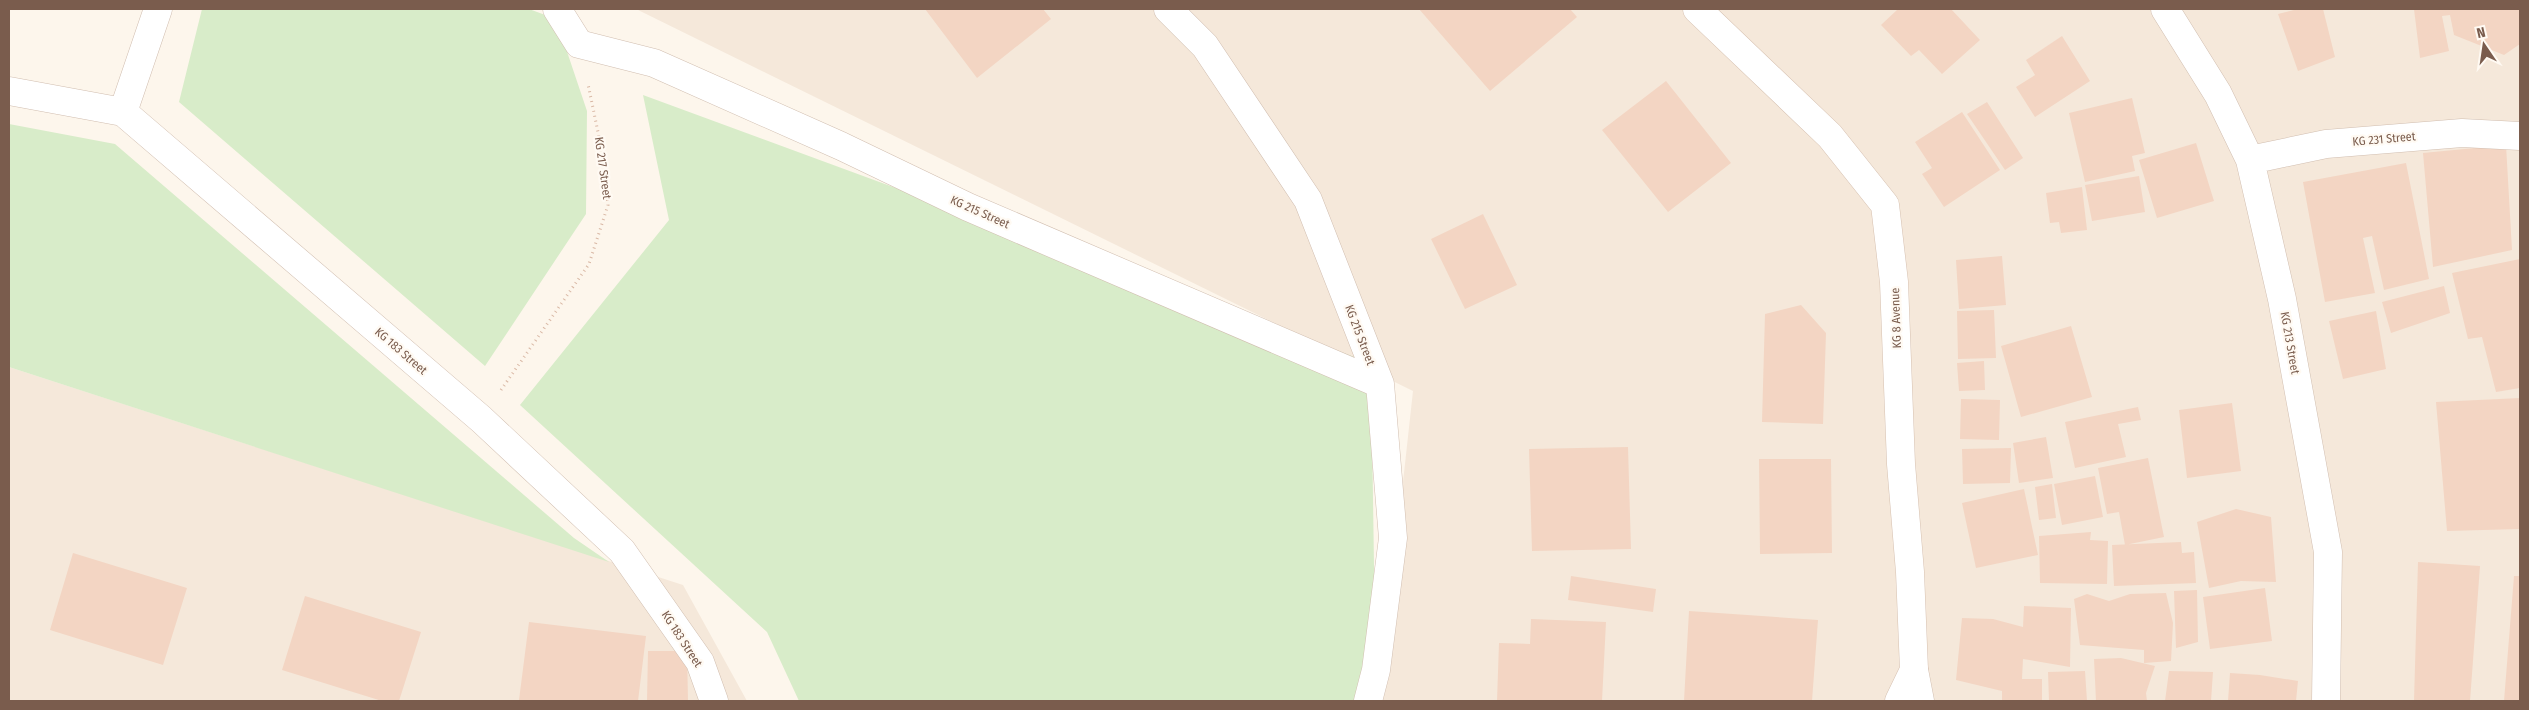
<svg xmlns="http://www.w3.org/2000/svg" width="2529" height="710" font-family="'Fira Sans Condensed',sans-serif">
<style>
.residential{fill:#f5e8da}
.green{fill:#d8ecc9}
.building{fill:#f3d5c3}
.lines{fill:none;stroke-linecap:round;stroke-linejoin:round}
.street-casing{stroke:#d1beb0;stroke-width:29}
.secondary-casing{stroke:#d6c0b0;stroke-width:29}
.path{stroke:#d9b8a5;stroke-width:3;stroke-dasharray:1 4;stroke-linecap:butt}
.street{stroke:#fff;stroke-width:28}
.secondary{stroke:#fff;stroke-width:28}
.labels{text-anchor:middle;dominant-baseline:central;stroke-width:4.5;stroke-linejoin:round;paint-order:stroke}
.street-label{font-size:12px;fill:#7a5c4d;stroke:#fffaf3}
</style>
<rect width="100%" height="100%" fill="#fdf6ec"/>
<path class="residential" d="M636 9H2520V701H1379L1413 391Z
M9 367 683 585 747 701H9Z"/>
<path class="green" d="M202 9H529L556 19 587 111 586 214 485 366 179 102Z
M643 95 1371 363 1376 701H799L767 632 520 405 669 220Z
M9 124 115 144 574 538 609 562 9 367Z"/>
<path class="building" d="M925 9H1043L1051 19 977 78Z
M1419 9H1570L1577 17 1490 91Z
M1898 9H1951L1980 40 1942 74 1919 50 1911 56 1881 25Z
M2298 9H2323L2335 57 2298 71 2278 14Z
M2414 9H2520V44L2504 55 2454 35 2450 15 2442 16 2449 51 2420 58Z
M2062 36 2090 81 2035 117 2016 87 2035 75 2026 60Z
M1666 81 1731 163 1668 212 1602 130Z
M2132 98 2145 153 2132 156 2135 171 2085 182 2069 113Z
M1987 102 2023 158 2005 170 1967 114Z
M1962 112 2000 170 1944 207 1922 174 1932 168 1915 142Z
M2196 143 2214 201 2157 218 2139 160Z
M2506 145 2512 250 2433 267 2423 153Z
M2406 163 2429 279 2384 290 2372 236 2363 238 2375 293 2325 302 2303 182Z
M2139 176 2145 212 2092 221 2085 185Z
M2082 187 2087 230 2061 233 2059 222 2050 223 2046 193Z
M1483 214 1517 285 1465 309 1431 239Z
M2002 256 2006 305 1959 309 1956 260Z
M2520 259V388L2496 392 2482 337 2468 339 2452 273Z
M2444 286 2450 313 2391 333 2382 302Z
M1801 305 1826 333 1823 424 1762 422 1765 314Z
M1994 310 1996 358 1958 359 1957 311Z
M2376 311 2386 369 2343 379 2329 321Z
M2071 326 2092 397 2021 417 2001 346Z
M1984 361 1985 390 1959 391 1957 363Z
M2520 398V529L2447 531 2436 402Z
M1961 399 2000 400 1999 440 1960 439Z
M2232 403 2241 471 2187 478 2179 410Z
M2138 407 2141 420 2118 424 2126 457 2075 468 2065 422Z
M2046 437 2053 478 2019 483 2013 443Z
M1628 447 1631 549 1532 551 1529 449Z
M2011 448 2010 483 1963 484 1962 449Z
M2148 458 2164 537 2125 545 2119 512 2107 514 2098 468Z
M1759 459H1831L1832 553 1760 554Z
M2095 476 2103 517 2062 525 2054 484Z
M2052 484 2056 518 2039 520 2035 487Z
M2024 489 2038 555 1976 568 1962 503Z
M2236 509 2271 517 2276 582 2241 581 2209 588 2197 522Z
M2091 532 2090 540 2108 541 2107 584 2040 583 2039 536Z
M2181 542 2182 553 2194 552 2196 583 2114 586 2112 545Z
M73 553 187 588 163 665 50 630Z
M2418 562 2480 566 2470 701H2414Z
M1571 576 1656 589 1653 612 1568 600Z
M2514 576H2520V701H2504Z
M2265 588 2272 641 2210 649 2203 597Z
M2197 590 2198 642 2176 648 2174 591Z
M2166 593 2173 623 2171 661 2144 663V650L2080 645 2074 599 2087 594 2109 601 2130 594Z
M305 596 421 632 399 701H382L282 670Z
M2024 606 2071 608 2070 667 2023 659 2022 679H2042V701H2002V691L1956 680 1962 618 1993 619 2023 627Z
M1689 611 1818 620 1812 701H1684Z
M1531 619 1606 622 1602 701H1497L1499 643 1530 644Z
M529 622 646 636 638 701 519 700Z
M648 651H687L688 701H647Z
M2121 658 2155 666 2146 693 2147 701H2096L2094 659Z
M2085 671 2087 701H2049L2048 672Z
M2169 671 2213 672 2211 701H2165Z
M2230 673 2260 675 2298 681 2296 701H2228Z"/>
<g class="lines">
<g class="street-casing">
<path id="street" d="M557 9 579 44 654 63 841 146 968 207 1380 384
M1168 9 1205 46 1308 200 1380 384 1393 538 1376 670 1368 701
M2165 9 2218 94 2250 160 2282 299 2328 552 2326 701
M9 91 123 112
M123 112 481 419 622 551 700 662 714 701
M123 112 158 9
M2250 160 2326 144 2462 133 2520 136
M1914 670 1920 701"/>
</g>
<g class="secondary-casing">
<path id="secondary" d="M1697 9 1830 136 1885 205 1894 282 1901 464 1910 572 1914 670 1899 701"/>
</g>
<path class="path" d="M501 390 589 264 608 205 599 137 588 84"/>
<use href="#street" class="street"/>
<use href="#secondary" class="secondary"/>
</g>
<g class="labels">
<g class="street-label">
<text transform="translate(2384 139) rotate(-5)">KG 231 Street</text>
<text transform="translate(603 168) rotate(82)">KG 217 Street</text>
<text transform="translate(980 212) rotate(24)">KG 215 Street</text>
<text transform="translate(1896 318) rotate(-92)">KG 8 Avenue</text>
<text transform="translate(1360 335) rotate(69)">KG 215 Street</text>
<text transform="translate(2290 343) rotate(80)">KG 213 Street</text>
<text transform="translate(401 351) rotate(41)">KG 183 Street</text>
<text transform="translate(682 639) rotate(57)">KG 183 Street</text>
</g>
</g>
<rect width="2529" height="710" fill="none" stroke="#7a5c4d" stroke-width="20"/>
<g transform="translate(2484 45) rotate(347)" stroke="#fffaf3" stroke-width="4" paint-order="stroke">
<path d="M0-4L9 19L0 12L-9 19Z" fill="#7a5c4d"/>
<text y="-8" font-size="14" font-weight="bold" text-anchor="middle" fill="#7a5c4d">N</text>
</g>
</svg>
